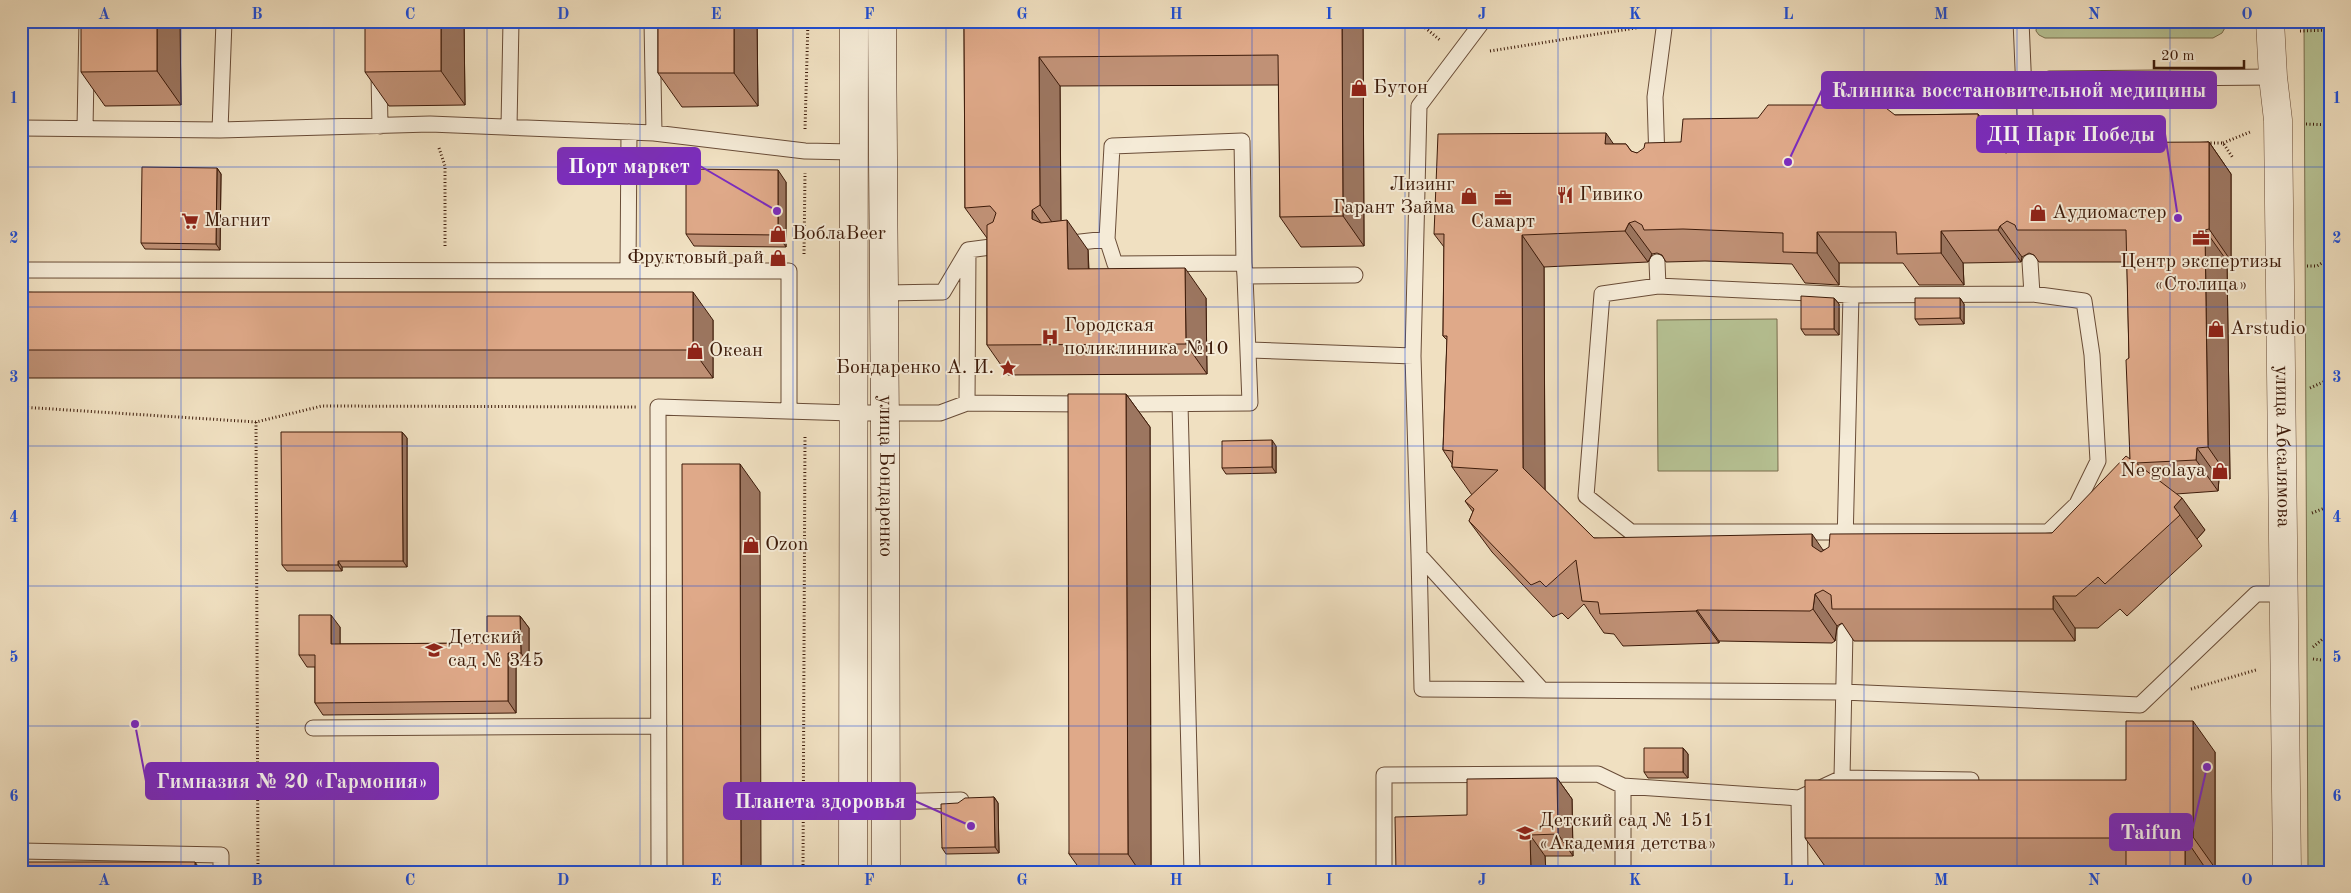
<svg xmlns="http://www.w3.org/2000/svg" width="2351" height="893" font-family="'Old Standard TT',serif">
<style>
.green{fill:#b7c395;stroke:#7a6e4f}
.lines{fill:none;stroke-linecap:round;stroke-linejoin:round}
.lane-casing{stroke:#694c37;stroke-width:17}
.street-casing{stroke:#694c37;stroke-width:29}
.secondary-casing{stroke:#3c1a09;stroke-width:29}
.path{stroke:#3c1a09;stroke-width:3;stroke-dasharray:1 2.5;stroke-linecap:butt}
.lane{stroke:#f5ebd7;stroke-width:15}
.street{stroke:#f5ebd7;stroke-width:28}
.secondary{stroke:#f5ebd7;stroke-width:28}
.wall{fill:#c09176;stroke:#3c1a09;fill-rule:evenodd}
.shaded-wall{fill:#9c7660;stroke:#3c1a09}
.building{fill:#dfa989;stroke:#3c1a09;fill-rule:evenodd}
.grid{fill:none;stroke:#1d4ed8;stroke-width:1;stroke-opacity:0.55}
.labels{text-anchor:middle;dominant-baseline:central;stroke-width:4;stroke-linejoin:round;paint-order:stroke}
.poi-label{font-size:20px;fill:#3c1a09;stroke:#f5ebd7;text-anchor:start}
.street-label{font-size:20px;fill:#3c1a09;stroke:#f5ebd7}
.leader{fill:none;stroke:#7b2cbf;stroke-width:2}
.callout-dot{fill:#7b2cbf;stroke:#f5ebd7;stroke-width:2}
.callout{fill:#7b2cbf;stroke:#7b2cbf;stroke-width:2}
.callout-label{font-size:21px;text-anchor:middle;font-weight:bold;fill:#fff}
.neatline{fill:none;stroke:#1d4ed8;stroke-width:2}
.grid-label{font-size:16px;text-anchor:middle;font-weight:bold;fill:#1d4ed8}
</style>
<rect width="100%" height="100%" fill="#f0e0c1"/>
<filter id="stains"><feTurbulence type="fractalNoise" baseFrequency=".004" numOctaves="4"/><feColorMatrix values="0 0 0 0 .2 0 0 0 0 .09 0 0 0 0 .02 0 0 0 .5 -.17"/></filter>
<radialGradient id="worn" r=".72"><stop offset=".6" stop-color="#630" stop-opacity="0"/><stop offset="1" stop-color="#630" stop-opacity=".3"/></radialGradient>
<path class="green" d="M2037 21H2224L2226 26 2222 33 2213 38H2045L2039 35 2036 31Z
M2304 21H2330V872H2308Z
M1777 319 1778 471H1658L1657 320Z"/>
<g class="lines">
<g class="lane-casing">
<path id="lane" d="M652 21 654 133
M1483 21 1419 106 1413 356 1419 555 1542 690 1843 692 2140 705 2256 594H2285
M2021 21 2027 162
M379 72 380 126
M2049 79 2273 77
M509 127 511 21
M21 128 220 130 430 124 654 133 805 151 853 152
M85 128 87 21
M220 130 224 21
M1657 162 1655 97 1665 21
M1063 244 1107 239
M968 250 1006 245
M1657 262 1658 286
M2030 262 2032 294
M21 270 789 271V411
M628 270 629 132
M1245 276 1355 275
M1658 286 1851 295 2032 294 2084 301 2092 355 2098 461 2077 504 2048 532H1631L1586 496 1602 294Z
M886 293 943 292 968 250 967 403
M1250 350 1413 356
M1127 404 1250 403 1245 276 1244 263 1115 264 1107 239 1112 146 1242 141 1244 263
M1180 404 1192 872
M1845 543 1851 295
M1419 555 1422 689 1542 690
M313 728 659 726
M1842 778 1971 780
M1623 786V870L1625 872
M886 802 961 800
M21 851 221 855V872
M659 872 658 407 852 413H940L967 403 1088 404
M1384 872V775L1598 774 1623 786 1799 798
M1800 872 1799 798 1842 778 1845 631"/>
</g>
<g class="street-casing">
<g id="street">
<path id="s1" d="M2270 21 2273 77 2278 120 2287 872"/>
</g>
</g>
<g class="secondary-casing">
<g id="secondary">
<path id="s2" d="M882 21C886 305 885 588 886 872"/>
<path d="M853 872 854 21"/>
</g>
</g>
<path class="path" d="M1417 21 1440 40
M2300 31 2330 30
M1490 51 1642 27
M2306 124 2330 125
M805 129 808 21
M2207 143H2223L2233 158
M2223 143 2250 132
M439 148 445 166V248
M804 254 805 173
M2307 266H2317L2330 258
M2310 388 2330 379
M21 407 256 422 322 406 636 407
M256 422 258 872
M2312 513 2330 506
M2313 647 2330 633
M2313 659 2330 661
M2191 689 2256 670
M803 872 805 435"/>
<use href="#lane" class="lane"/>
<use href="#street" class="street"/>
<use href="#secondary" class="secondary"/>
</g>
<path class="wall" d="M180 21 181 105 105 106 81 72Z
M464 21 465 105 389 106 365 72Z
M658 21H757L758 106 682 107 658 73Z
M964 21H1363L1364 246 1301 247 1280 217 1279 85 1060 86 1061 221 1088 250 1089 269 1206 298 1207 374 1008 375 987 345V238L965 208Z
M1978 114 2000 146 2001 149 2002 151 2006 153 2209 142 2231 174V261H2227L2230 479H2219L2218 491 2176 494 2205 530 2197 539 2202 546 2127 616 2120 609 2098 628H2075V641H1854L1842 623 1837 626 1835 641 1832 643 1719 641V643L1623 646 1614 634 1604 633 1584 604 1568 619 1562 613 1553 617 1492 552 1469 521 1473 512 1465 501 1472 495 1452 467V464L1443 450 1447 340 1443 336 1444 247 1434 234 1613 144H1626L1632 152 1637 153 1681 142 1895 115ZM1657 253 1662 255 1666 262 1705 261 1792 264 1805 283 1839 285V263H1903L1919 285H1964L1963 263 2021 262 2022 257 2029 253 2034 255 2039 262H2127L2129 358 2130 459 2052 533 1823 550 1594 538 1545 490 1544 267 1648 262 1652 254Z
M217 168 221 174 220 250 145 249 141 243Z
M786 182V247L694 246 686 234Z
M21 292 713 320V378H21Z
M1834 298 1839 304V335H1805L1801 329Z
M1960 298 1964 304V324L1919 325 1915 319Z
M1126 394 1150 427 1151 872H1082L1069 854Z
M402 432 407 438V567H342V571H287L282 565Z
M1276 446V473L1226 474 1222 468Z
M520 616 529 628V665H516V713L323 715 315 703V667H307L299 655 340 627V644L487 643Z
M1683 748 1688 754V778H1648L1644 772Z
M2215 752V868L2206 869V872L2126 869H1827L1805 838 2126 780Z
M1557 778 1572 799 1573 856H1545L1546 872H1396L1467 815Z
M994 797 998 803 999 853 946 854 942 848 958 803Z"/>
<path class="shaded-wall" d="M157 21H180L181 105 157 71Z
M441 21H464L465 105 441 71Z
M734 21H757L758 106 734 73Z
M1342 21H1363L1364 246 1343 216Z
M1039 57 1060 86 1061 235 1040 205Z
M1978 114 2000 146 2001 149 2019 175 1980 143Z
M1606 133 1628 165 1605 144Z
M2209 142 2231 174V261L2209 229Z
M217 168 221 174 220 250 216 244Z
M778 170 786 182V247L778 235Z
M1032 210 1053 240 1032 219Z
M1067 220 1088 250 1089 299 1068 269Z
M1629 223 1652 254 1648 262 1625 231Z
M2000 226 2022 257 2021 262 1998 230Z
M2205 230 2227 261 2230 479 2208 447Z
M1941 231 1963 263 1964 285 1941 253Z
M1817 232 1839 263V285L1817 253Z
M1522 235 1544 267 1545 499 1523 468Z
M1185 268 1206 298 1207 374 1186 344Z
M693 292 713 320V378L693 350Z
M1834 298 1839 304V335L1834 329Z
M1960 298 1964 304V324L1960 318Z
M1126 394 1150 427 1151 872H1140L1128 854Z
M402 432 407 438V567L403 561Z
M1272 440 1276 446V473L1272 467Z
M2197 448 2219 479 2218 491 2196 460Z
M740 464 760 492 761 872H741Z
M2182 498 2205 530 2197 539 2174 507Z
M1812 534 1834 566 1812 546Z
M338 561 342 567V571L338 565Z
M1815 594 1837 626 1835 641 1813 609Z
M2053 596 2075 628V641L2053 609Z
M1697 610 1719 641V643L1696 611Z
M331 615 340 627V656L331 644Z
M520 616 529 628V665L521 653Z
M508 653 516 665V713L508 701Z
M2193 721 2215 752V868L2193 837Z
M1683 748 1688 754V778L1683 772Z
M1557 778 1572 799 1573 856 1558 834Z
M994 797 998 803 999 853 995 847Z
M1530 835 1545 856 1546 872H1531Z
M2185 838 2206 869V872H2185Z
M195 862 202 872H195Z"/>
<path class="building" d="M81 21H157V71L81 72Z
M365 21H441V71L365 72Z
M658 21H734V73H658Z
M964 21H1342L1343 216 1280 217 1278 55 1039 57 1040 205 1032 210V219L1041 223 1067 220 1068 269 1185 268 1186 344 987 345V225L993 222 996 213 990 206 965 208Z
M1768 105H1882L1895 115 1978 114 1980 143H1996L1998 149 2006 153 2011 151 2015 143 2209 142V229L2205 230 2208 447 2197 448 2196 460 2136 463 2182 498 2174 507 2180 515 2105 584 2098 577 2076 596H2053V609H1832L1831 595 1823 590 1815 594 1813 609 1810 611 1697 610 1696 611 1600 614 1598 602 1582 601 1576 560 1546 587 1540 581 1531 585 1469 521 1474 509 1465 501 1498 470 1452 467 1453 451 1443 450 1447 336H1443L1444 234H1434L1438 134 1606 133 1605 144H1626L1631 151 1637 153 1644 148 1645 143 1681 142 1683 119 1758 118ZM1635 221 1642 225 1644 230 1683 229 1783 233V252L1817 253V232H1896L1897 254 1941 253V231L1998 230 2000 226 2007 221 2015 225 2017 230H2126L2129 358 2126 360 2130 459 2126 456 2052 533 1830 534 1829 547 1821 552 1812 546V534L1594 538 1523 468 1522 235 1625 231 1629 223Z
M142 167 217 168 216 244 141 243Z
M686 169 778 170V235L686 234Z
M21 292H693V350H21Z
M1801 296 1834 298V329H1801Z
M1915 298H1960V318L1915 319Z
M1068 394H1126L1128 854H1069Z
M281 432H402L403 561H338V565H282Z
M1272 440V467L1222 468V441Z
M682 464H740L741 872H683Z
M299 615H331V644L487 643V616H520L521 653H508V701L315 703V655H299Z
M2126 721H2193V837L2185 838V872H2126V838H1805V780H2126Z
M1644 748H1683V772H1644Z
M1557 778 1558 834 1530 835 1531 872H1396L1395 817 1467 815V779Z
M994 797 995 847 942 848 941 804 958 803 965 798Z
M21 862H195V872H21Z"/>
<path class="grid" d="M181 21V872M334 21V872M487 21V872M640 21V872M793 21V872M946 21V872M1099 21V872M1252 21V872M1405 21V872M1558 21V872M1711 21V872M1864 21V872M2017 21V872M2170 21V872M21 167H2330M21 307H2330M21 446H2330M21 586H2330M21 726H2330"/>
<defs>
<g id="shop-bare" transform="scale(1.35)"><path d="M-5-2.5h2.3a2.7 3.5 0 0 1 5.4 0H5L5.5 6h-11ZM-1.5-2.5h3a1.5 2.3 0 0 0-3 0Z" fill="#8f2418" stroke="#f5ebd7" stroke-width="2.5" paint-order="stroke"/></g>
<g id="restaurant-bare" transform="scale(1.35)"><path d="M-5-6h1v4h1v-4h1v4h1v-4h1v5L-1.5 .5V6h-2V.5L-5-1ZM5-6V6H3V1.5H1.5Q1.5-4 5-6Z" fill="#8f2418" stroke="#f5ebd7" stroke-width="2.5" paint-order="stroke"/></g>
<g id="office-bare" transform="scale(1.35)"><path d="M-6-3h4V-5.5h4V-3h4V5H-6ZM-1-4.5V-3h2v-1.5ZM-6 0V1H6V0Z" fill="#8f2418" stroke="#f5ebd7" stroke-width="2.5" paint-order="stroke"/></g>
<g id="supermarket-bare" transform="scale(1.35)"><path d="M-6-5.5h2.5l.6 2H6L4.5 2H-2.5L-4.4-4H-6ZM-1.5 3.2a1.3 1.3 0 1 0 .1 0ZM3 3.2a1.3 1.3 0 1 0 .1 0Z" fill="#8f2418" stroke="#f5ebd7" stroke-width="2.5" paint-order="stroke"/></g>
<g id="hospital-bare" transform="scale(1.35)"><path d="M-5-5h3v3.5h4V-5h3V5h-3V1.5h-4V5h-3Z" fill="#8f2418" stroke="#f5ebd7" stroke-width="2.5" paint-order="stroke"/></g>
<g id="sight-bare" transform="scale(1.35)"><path d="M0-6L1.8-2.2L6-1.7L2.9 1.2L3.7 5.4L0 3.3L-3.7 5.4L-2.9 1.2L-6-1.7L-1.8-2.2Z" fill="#8f2418" stroke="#f5ebd7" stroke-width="2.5" paint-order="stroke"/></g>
<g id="school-bare" transform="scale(1.35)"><path d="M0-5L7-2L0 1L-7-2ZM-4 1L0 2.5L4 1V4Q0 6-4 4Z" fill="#8f2418" stroke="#f5ebd7" stroke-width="2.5" paint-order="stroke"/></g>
</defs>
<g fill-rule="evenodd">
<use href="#shop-bare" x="1359" y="88"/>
<use href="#restaurant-bare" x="1565" y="195"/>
<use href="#shop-bare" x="1469" y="196"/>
<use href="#office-bare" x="1503" y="198"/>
<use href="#shop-bare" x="2038" y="213"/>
<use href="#supermarket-bare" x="190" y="221"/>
<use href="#shop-bare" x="778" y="234"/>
<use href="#office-bare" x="2201" y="238"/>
<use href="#shop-bare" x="778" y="258"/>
<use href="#shop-bare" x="2216" y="329"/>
<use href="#hospital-bare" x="1050" y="337"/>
<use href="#shop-bare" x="695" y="351"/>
<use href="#sight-bare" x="1008" y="368"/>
<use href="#shop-bare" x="2220" y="471"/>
<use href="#shop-bare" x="751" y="545"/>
<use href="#school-bare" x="434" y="650"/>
<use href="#school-bare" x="1525" y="833"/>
</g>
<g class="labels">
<g class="poi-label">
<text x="1373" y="88">Бутон</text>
<text x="1455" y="185" text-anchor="end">Лизинг<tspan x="1455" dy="23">Гарант Займа</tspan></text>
<text x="1579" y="195">Гивико</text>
<text x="2052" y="213">Аудиомастер</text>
<text x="204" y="221">Магнит</text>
<text x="1503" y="222" text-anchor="middle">Самарт</text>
<text x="792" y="234">ВоблаBeer</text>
<text x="764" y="258" text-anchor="end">Фруктовый рай</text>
<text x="2201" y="262" text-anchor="middle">Центр экспертизы<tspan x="2201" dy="23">«Столица»</tspan></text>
<text x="1064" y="326">Городская<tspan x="1064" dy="23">поликлиника №10</tspan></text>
<text x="2230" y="329">Arstudio</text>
<text x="709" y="351">Океан</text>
<text x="994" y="368" text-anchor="end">Бондаренко А. И.</text>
<text x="2206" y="471" text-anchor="end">Ne golaya</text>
<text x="765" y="545">Ozon</text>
<text x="448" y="638">Детский<tspan x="448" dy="23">сад № 345</tspan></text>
<text x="1539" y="821">Детский сад № 151<tspan x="1539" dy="23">«Академия детства»</tspan></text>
</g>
<g class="street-label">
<text stroke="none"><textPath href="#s1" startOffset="426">улица Абсалямова</textPath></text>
<text stroke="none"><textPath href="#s2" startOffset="455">улица Бондаренко</textPath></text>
</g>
</g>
<path class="leader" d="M1788 162L1822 90M2178 218L2165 134M777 211L700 166M135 724L146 781M971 826L915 801M2207 767L2192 832"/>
<g class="callout-dot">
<circle cx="1788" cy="162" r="5"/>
<circle cx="2178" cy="218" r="5"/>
<circle cx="777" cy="211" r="5"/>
<circle cx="135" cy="724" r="5"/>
<circle cx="971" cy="826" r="5"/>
<circle cx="2207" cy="767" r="5"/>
</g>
<g class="callout">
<rect x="1822" y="72" width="394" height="36" rx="5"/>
<rect x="1977" y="116" width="188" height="36" rx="5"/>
<rect x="558" y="148" width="142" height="36" rx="5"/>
<rect x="146" y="763" width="292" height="36" rx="5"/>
<rect x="724" y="783" width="191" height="36" rx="5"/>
<rect x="2110" y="814" width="82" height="36" rx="5"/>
</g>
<g class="callout-label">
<text x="2019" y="97">Клиника восстановительной медицины</text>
<text x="2071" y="141">ДЦ Парк Победы</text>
<text x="629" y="173">Порт маркет</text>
<text x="292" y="788">Гимназия № 20 «Гармония»</text>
<text x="820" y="808">Планета здоровья</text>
<text x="2151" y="839">Taifun</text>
</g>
<rect width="2351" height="893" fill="none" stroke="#f0e0c1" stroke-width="55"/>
<path d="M2154 60v8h90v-8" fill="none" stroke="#3c1a09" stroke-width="2.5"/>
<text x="2161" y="60" font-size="15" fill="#3c1a09" stroke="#f5ebd7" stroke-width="4" paint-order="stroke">20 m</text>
<rect x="28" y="28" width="2296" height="838" class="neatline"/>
<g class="grid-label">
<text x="104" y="19">A</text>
<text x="257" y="19">B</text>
<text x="410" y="19">C</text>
<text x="563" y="19">D</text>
<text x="716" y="19">E</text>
<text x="869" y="19">F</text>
<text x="1022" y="19">G</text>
<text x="1176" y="19">H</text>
<text x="1329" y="19">I</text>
<text x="1482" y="19">J</text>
<text x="1635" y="19">K</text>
<text x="1788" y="19">L</text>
<text x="1941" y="19">M</text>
<text x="2094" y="19">N</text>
<text x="2247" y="19">O</text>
<text x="14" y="103">1</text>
<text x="2337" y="103">1</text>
<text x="14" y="243">2</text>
<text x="2337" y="243">2</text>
<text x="14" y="382">3</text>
<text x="2337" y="382">3</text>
<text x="14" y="522">4</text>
<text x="2337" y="522">4</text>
<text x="14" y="662">5</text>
<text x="2337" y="662">5</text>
<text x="14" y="801">6</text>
<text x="2337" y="801">6</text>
<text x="104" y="885">A</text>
<text x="257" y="885">B</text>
<text x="410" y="885">C</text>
<text x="563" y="885">D</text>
<text x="716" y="885">E</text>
<text x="869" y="885">F</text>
<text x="1022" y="885">G</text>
<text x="1176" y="885">H</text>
<text x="1329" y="885">I</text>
<text x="1482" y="885">J</text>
<text x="1635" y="885">K</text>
<text x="1788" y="885">L</text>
<text x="1941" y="885">M</text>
<text x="2094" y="885">N</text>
<text x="2247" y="885">O</text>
</g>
<rect width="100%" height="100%" filter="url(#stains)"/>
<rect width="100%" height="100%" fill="url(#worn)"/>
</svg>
